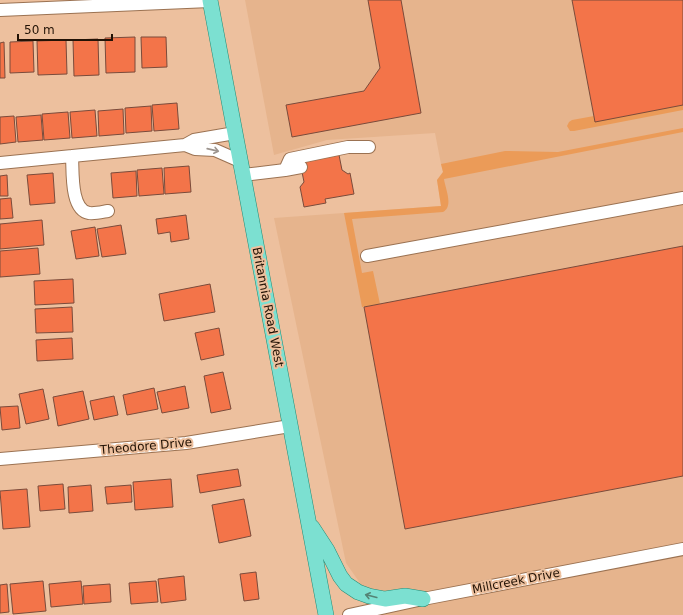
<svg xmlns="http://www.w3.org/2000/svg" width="683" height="615" font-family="'DejaVu Sans',sans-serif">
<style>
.built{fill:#e6b48d}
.green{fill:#eb9b58}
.building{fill:#f37449;stroke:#7a4b3b}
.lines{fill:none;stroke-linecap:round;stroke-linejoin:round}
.minor-casing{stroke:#9b7252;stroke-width:14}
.major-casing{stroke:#238b75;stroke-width:16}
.minor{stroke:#fff;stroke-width:12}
.major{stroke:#7ce0d1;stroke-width:15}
.oneway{stroke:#9c948e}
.oneway2{stroke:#548375}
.labels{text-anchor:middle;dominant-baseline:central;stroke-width:4;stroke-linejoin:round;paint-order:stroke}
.street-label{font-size:12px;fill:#221205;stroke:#edc09e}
</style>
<rect width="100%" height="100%" fill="#edc09e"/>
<path class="built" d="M245 0H683V615H368L362 586 346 563 274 218 441 206 437 180 443 172 441 164 435 133 327 140 274 155Z"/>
<path class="green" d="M683 105V110L574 131H570L567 126 569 122 572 120 594 116Z
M683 128V132L444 179C445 188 454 206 443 212L352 219 362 273 373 271 380 304 362 307 344 213 441 206 437 180 443 172 441 164 505 151 558 152Z"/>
<path class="building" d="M368 0H401L421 113 292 137 286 105 364 91 380 68Z
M572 0H683V105L595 122Z
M135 37V72L106 73 105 38Z
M141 37H166L167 67 142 68Z
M98 39 99 75 74 76 73 40Z
M66 40 67 74 38 75 37 41Z
M33 41 34 72 10 73V42Z
M4 42 5 78H0V43Z
M177 103 179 129 154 131 152 105Z
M151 106 152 131 126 133 125 108Z
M123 109 124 134 99 136 98 111Z
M95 110 97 136 72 138 70 112Z
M68 112 70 138 44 140 42 114Z
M41 115 43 140 18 142 16 117Z
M14 116 16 142 0 144V117Z
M339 155 342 170 348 174 350 173 354 194 325 199 326 203 304 207 300 187 304 182 300 162Z
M189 166 191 192 165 194 164 168Z
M162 168 164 194 139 196 137 170Z
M136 171 137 196 113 198 111 173Z
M53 173 55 203 30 205 27 175Z
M7 175 8 196H0V176Z
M11 198 13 218 0 219V199Z
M186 215 189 239 171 242 170 232 158 234 156 219Z
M42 220 44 245 0 249V224Z
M121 225 126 254 102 257 97 229Z
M95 227 99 256 76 259 71 231Z
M683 246V476L405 529 364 307Z
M38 248 40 274 0 277V251Z
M73 279 74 303 35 305 34 281Z
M210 284 215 312 164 321 159 294Z
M72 307 73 332 36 333 35 309Z
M219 328 224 355 201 360 195 333Z
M72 338 73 359 37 361 36 340Z
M223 372 231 409 211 413 204 376Z
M185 386 189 408 162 413 157 392Z
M154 388 158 409 127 415 123 395Z
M43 389 49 419 26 424 19 394Z
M83 391 89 419 58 426 53 397Z
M114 396 118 415 94 420 90 401Z
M18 406 20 428 2 430 0 407Z
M238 469 241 486 200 493 197 475Z
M171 479 173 507 135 510 133 482Z
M63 484 65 509 40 511 38 486Z
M91 485 93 511 69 513 68 487Z
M131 485 132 502 107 504 105 487Z
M27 489 30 527 3 529 0 491Z
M244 499 251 536 219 543 212 505Z
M256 572 259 599 244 601 240 574Z
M184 576 186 600 161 603 158 579Z
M43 581 46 611 13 614 10 584Z
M81 581 83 604 51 607 49 584Z
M156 581 158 602 131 604 129 583Z
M7 584 9 612 0 613V585Z
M110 584 111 602 84 604 83 586Z"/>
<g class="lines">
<g class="minor-casing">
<path id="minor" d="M0 10 210 1
M185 145 195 149 215 150 240 161
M72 156C73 170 70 210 89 213 94 214 102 212 108 211
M0 163 185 145 194 140 235 133
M285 170 301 167
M243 175 285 170 290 159 348 147H369
M367 256 683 198
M0 459 186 443 290 426
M349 615 423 599 683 549"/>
</g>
<g class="major-casing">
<path id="major" d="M210 0 326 615
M312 527 327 550 340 576 346 584 358 592 369 596 385 599 405 596 423 599"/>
</g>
<use href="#minor" class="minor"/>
<use href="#major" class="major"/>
</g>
<defs><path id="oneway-shaft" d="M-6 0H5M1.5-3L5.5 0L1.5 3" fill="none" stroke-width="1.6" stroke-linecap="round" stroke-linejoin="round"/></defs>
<use class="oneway" href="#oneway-shaft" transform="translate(213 150) rotate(13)"/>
<use class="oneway2" href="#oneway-shaft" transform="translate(371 596) rotate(-166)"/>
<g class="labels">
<g class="street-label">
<text transform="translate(268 307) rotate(79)">Britannia Road West</text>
<text transform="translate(146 446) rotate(-5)">Theodore Drive</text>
<text transform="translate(516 581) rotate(-11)">Millcreek Drive</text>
</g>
</g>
<path d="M18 34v6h94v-6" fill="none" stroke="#221205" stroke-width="2"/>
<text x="24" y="34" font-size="12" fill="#221205" stroke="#edc09e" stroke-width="3" paint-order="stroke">50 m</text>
</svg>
